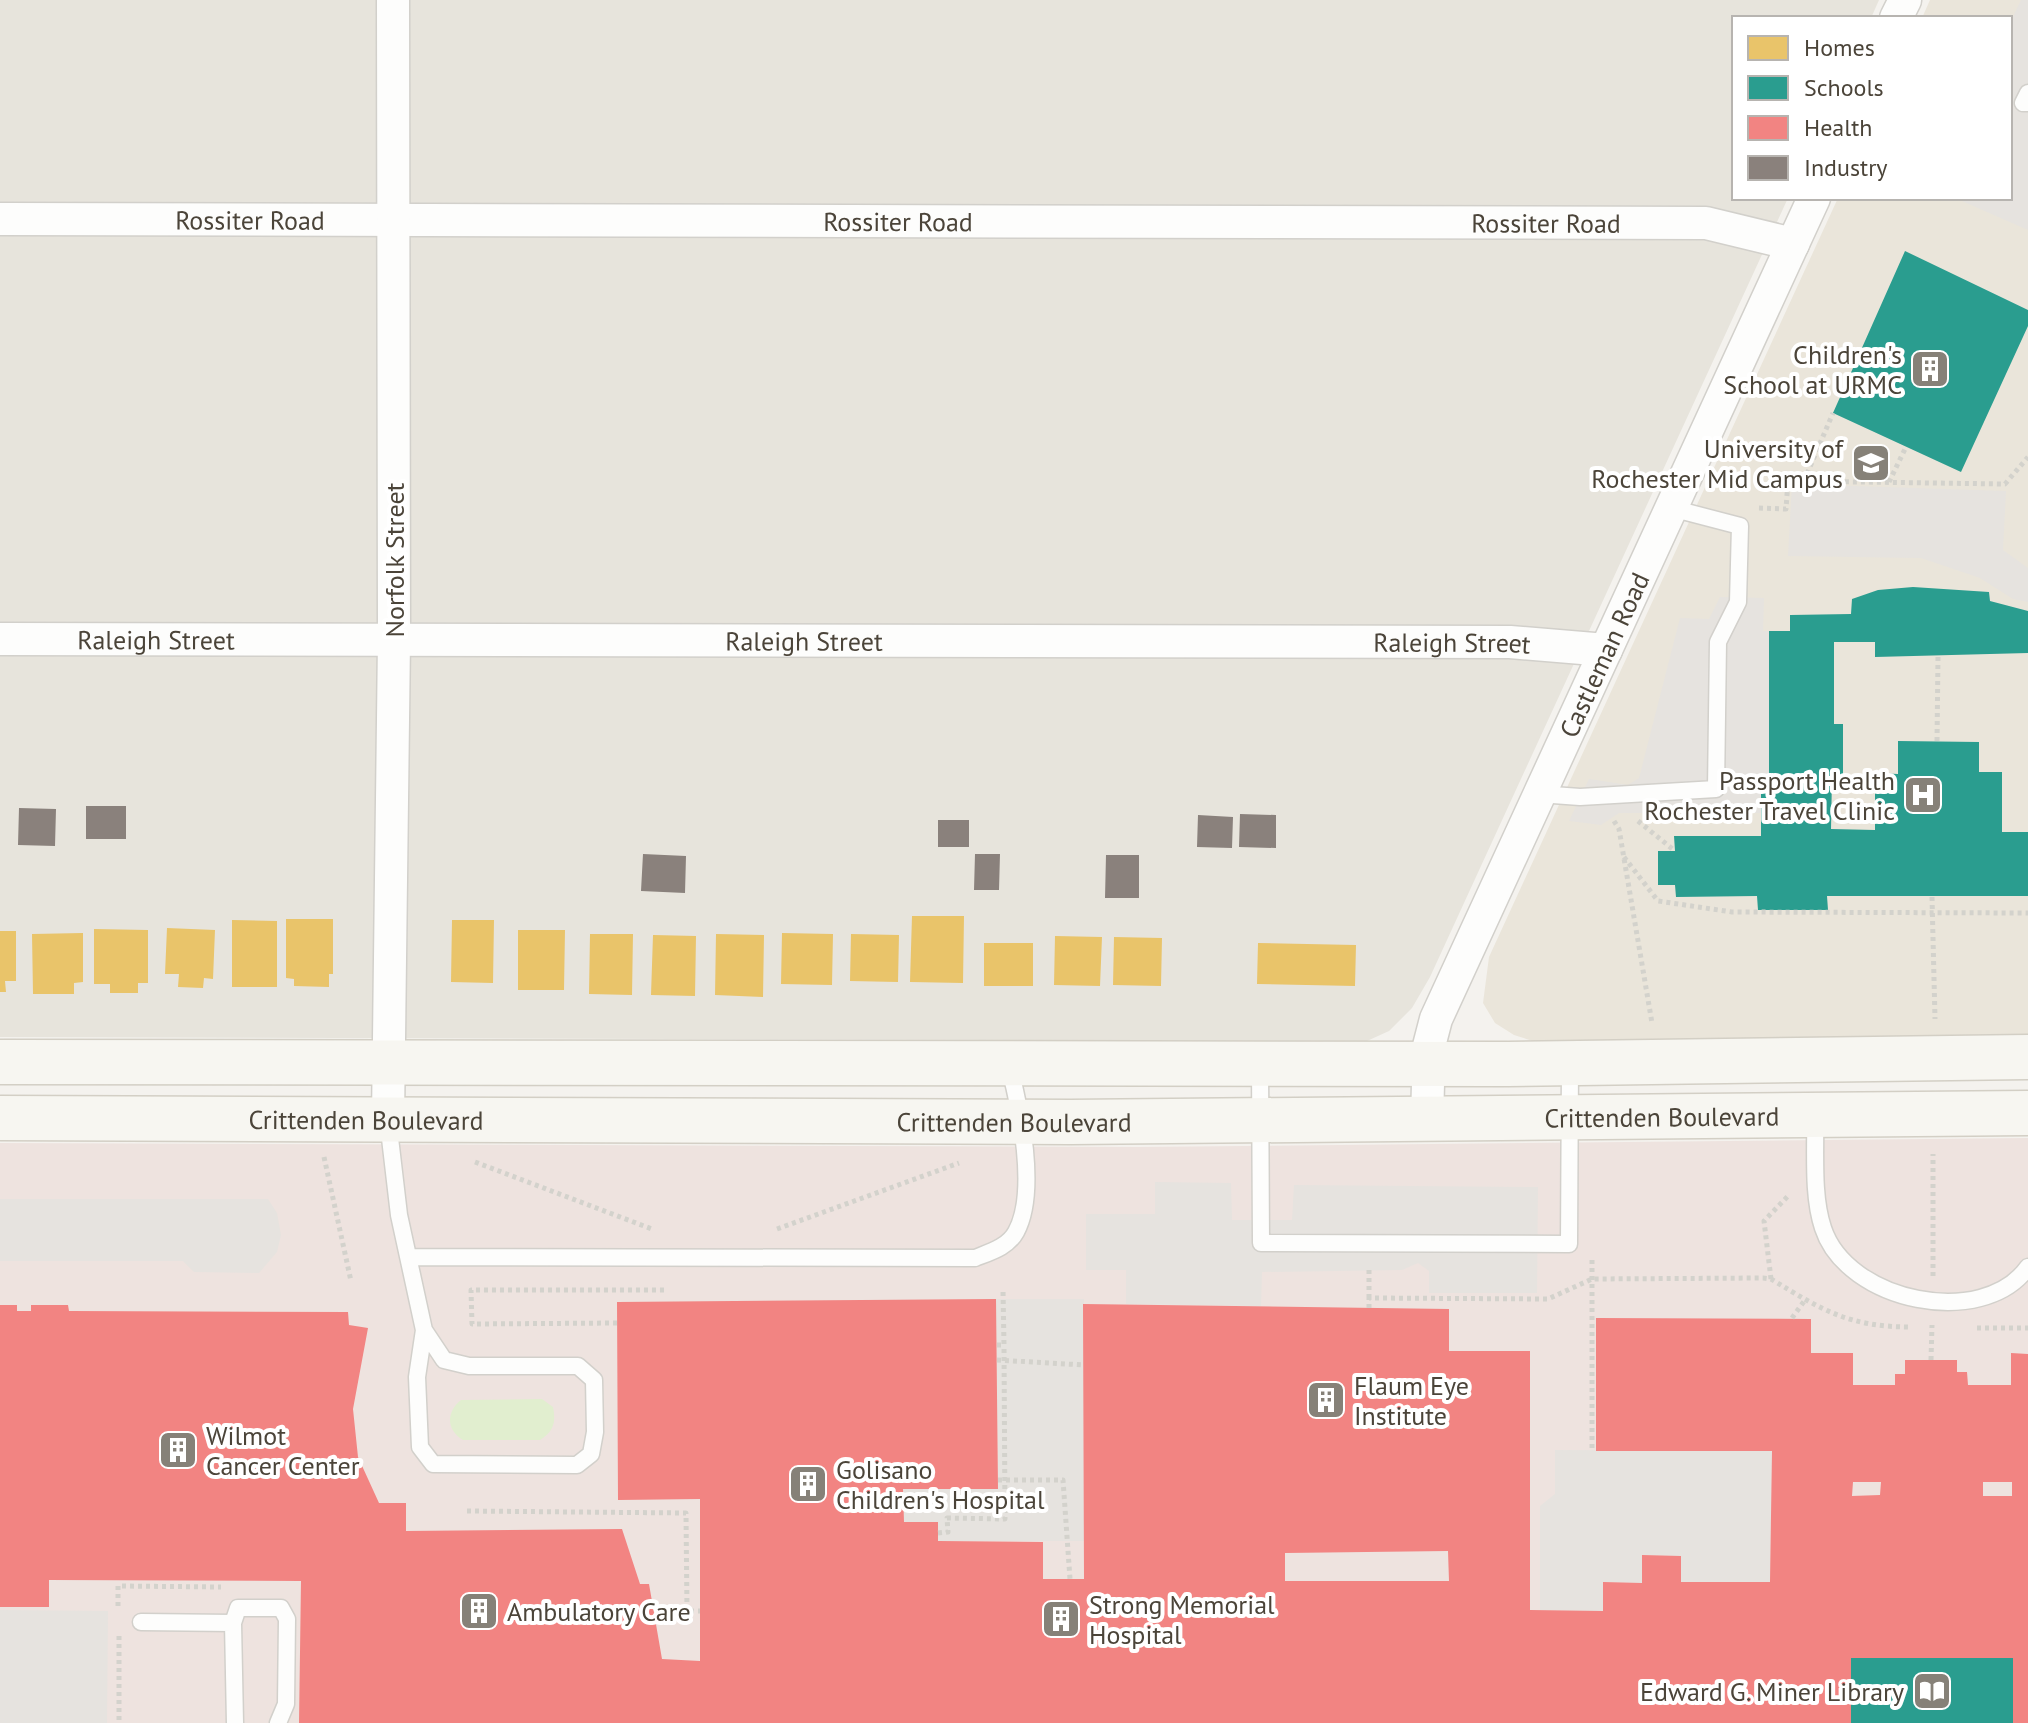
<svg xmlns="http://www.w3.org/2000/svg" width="2028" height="1723" font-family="'PT Sans',sans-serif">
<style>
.residential{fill:#e7e4dc}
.education{fill:#eae5da}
.medical{fill:#eee3df}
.green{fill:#e1eecf}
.parking{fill:#e6e3df}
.homes{fill:#e9c46a}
.schools{fill:#2a9d8f}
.health{fill:#f28482;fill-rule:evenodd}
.industry{fill:#8a817c}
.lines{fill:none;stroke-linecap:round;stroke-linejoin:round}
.lane-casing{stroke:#d2d0cb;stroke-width:19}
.street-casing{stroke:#d2d0cb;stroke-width:35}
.secondary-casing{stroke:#d3cfc5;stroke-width:47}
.path{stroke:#d3d2cc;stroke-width:5;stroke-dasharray:4 4;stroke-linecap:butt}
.lane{stroke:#fdfdfc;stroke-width:16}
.street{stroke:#fdfdfc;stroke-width:32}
.secondary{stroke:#f7f6f1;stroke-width:44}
.path-bridge{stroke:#d3d2cc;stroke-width:5;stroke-dasharray:4 4;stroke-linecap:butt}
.labels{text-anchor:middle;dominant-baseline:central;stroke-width:8;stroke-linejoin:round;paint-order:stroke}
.street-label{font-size:26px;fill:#4b4439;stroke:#fff}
.poi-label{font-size:26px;fill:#4b4439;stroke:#fff;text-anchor:start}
</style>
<rect width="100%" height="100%" fill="#f4f2ee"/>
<path class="residential" d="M0 0H1879L1871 18H1734V198H1788L1430 977 1412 1008 1389 1031 1367 1041 0 1037Z"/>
<path class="education" d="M1930 0H2028V1034L1536 1042 1514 1035 1495 1023 1483 1003 1489 957 1838 198H2010V18H1922Z"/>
<path class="medical" d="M2028 1138V1723H0V1143L1138 1147Z"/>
<path class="green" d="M542 1399 553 1407C556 1422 554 1431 540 1440H463C446 1430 446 1412 461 1400Z"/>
<path class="parking" d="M2021 0H2028V230L1955 198H2010V23Z
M1792 484 2006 491 2003 550 2028 568V602L2013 599 1980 578 1921 558 1788 556Z
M1720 597 1764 598 1763 631H1769V776H1761V813H1619L1601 825 1569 821 1589 779 1628 785 1639 778 1680 618 1709 619Z
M1155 1182 1231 1183 1232 1220H1292L1294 1185 1538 1187 1537 1293H1429V1271L1418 1263 1402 1270 1262 1272 1261 1306 1126 1304V1270H1086V1214H1155Z
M0 1199H268L277 1213 281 1235 277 1252 259 1273 194 1272 183 1261H0Z
M996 1299H1084V1541H938V1522H904L903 1489H998Z
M1555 1450 1772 1451 1770 1582H1681V1556L1643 1555 1642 1583 1603 1582V1611L1540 1610V1506L1555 1494Z
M0 1610 108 1611 107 1723H0Z"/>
<path class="homes" d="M912 916H964L963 983 910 982Z
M286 919H333V974H329V987L294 986V979L286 978Z
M232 920 277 921V987H232Z
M452 920H494L493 983 451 982Z
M167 928 215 930 213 979 204 978 203 988 178 987 179 974H165Z
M94 929 148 930V983H138V993H110V984H94Z
M518 930H565L564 990H518Z
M0 931H16V981H5L6 992H0Z
M83 933V982L74 983V994H33L32 934Z
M782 933 833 934 832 985 781 984Z
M590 934H633L632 995 589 994Z
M716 934 764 935 763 997 715 995Z
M851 934 899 935 898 982 850 981Z
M653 935 696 936 695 996 651 995Z
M1055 936 1102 937 1100 986 1054 985Z
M1114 937 1162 938 1161 986 1113 985Z
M984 943H1033V986H984Z
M1258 943 1356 945 1355 986 1257 984Z"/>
<path class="schools" d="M1905 251 2028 310V326L1961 472 1833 413Z
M1913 587 1989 592 1990 601 2028 611V653L1875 657V642H1834V724H1843V777H1832L1831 829 1875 830V773L1898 774V741L1979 742V772H2002V832H2028V896H1827L1828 910H1758L1757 896 1676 897 1675 885H1658V851H1675L1674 836H1761V776H1769V631H1790V615L1851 614 1852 599 1878 590Z
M1851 1658H2013V1723H1851Z"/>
<path class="health" d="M996 1299 998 1489H903L904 1522H938V1541L1043 1542V1579H1084L1083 1304 1449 1309V1351H1530V1610L1603 1611V1582L1642 1583V1555L1681 1556V1582H1770L1772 1451H1596V1318L1811 1319V1353H1853V1385H1895V1374H1905V1360H1957V1372H1967L1968 1385H2011V1353L2028 1354V1723H2013V1658H1851V1723H299L301 1581 49 1580V1607H0V1305H17V1311H31V1305H68L69 1311 348 1312 349 1325 368 1328 353 1409 358 1457 379 1503H406V1531L622 1529 640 1584H649L662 1659 700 1661V1499L618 1500 617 1302ZM1853 1482H1881L1880 1495 1852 1496ZM1983 1482H2012V1496H1983ZM1448 1551 1449 1581H1285V1553Z"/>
<path class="industry" d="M86 806H126V839H86Z
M19 808 56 809 55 846 18 845Z
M1240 814 1276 815V848L1239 847Z
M1198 815 1233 817 1232 848 1197 847Z
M938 820H969V847H938Z
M643 854 686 856 685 893 641 891Z
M975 854H1000L999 890H974Z
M1106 855H1139V898H1105Z"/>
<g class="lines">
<g class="lane-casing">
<path id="lane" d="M2028 93 2023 103H2028
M1539 794 1580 797 1716 789 1718 642 1738 602 1740 526 1671 508
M1260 1066 1261 1243 1569 1244 1570 1065
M1815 1118C1816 1152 1812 1195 1823 1228 1847 1302 1983 1330 2028 1267
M388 1121 399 1215 424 1330 417 1377 420 1447 433 1464 577 1465 591 1454 595 1432 594 1380 578 1366H469L444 1360 424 1330
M408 1257 975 1258C990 1252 1008 1247 1016 1232 1038 1192 1020 1107 1009 1066
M141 1622 233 1623
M235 1723 233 1623 238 1608H281L287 1619 286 1704 278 1723"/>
</g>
<g class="street-casing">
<g id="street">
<path d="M1896 18 1905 0"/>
<path id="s1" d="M0 219 1706 223 1793 244"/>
<path id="s2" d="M0 639 1510 642 1606 650"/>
<path d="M388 1119 394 640 393 0"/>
<path id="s3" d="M1427 1121 1429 1046 1436 1019 1814 198"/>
</g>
</g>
<g class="secondary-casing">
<g id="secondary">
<path d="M0 1062 1508 1064 2028 1057"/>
<path id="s4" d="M0 1118 1071 1122 2028 1113"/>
</g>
</g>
<path class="path" d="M1804 481 1833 413
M1889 482 1906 447
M1759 508 1786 509 1788 481 2005 484 2028 457
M1937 741 1938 656
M1614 821 1619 829 1652 1023
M1638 821 1675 851
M1624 857 1658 901 1732 912 2028 913
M1932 897 1935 1019
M324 1157 351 1281
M475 1162 652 1229
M777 1229 959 1163
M1592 1260V1451
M1933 1276V1154
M1771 1279 1764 1221 1789 1195
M1369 1298V1270
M1369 1308V1298L1548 1299 1592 1279 1763 1278 1771 1279C1822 1310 1849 1327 1911 1327
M1792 1318 1805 1300
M617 1323 472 1324 471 1290H666
M1977 1328H2028
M997 1345H1004L1003 1290
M1931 1360 1932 1325
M467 1511 686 1513 687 1611H700
M938 1533 948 1532 947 1518 1005 1519 1004 1345
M118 1606V1586L221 1587
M119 1636V1723"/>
<use href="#lane" class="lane"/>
<use href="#street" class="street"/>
<use href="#secondary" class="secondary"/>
<path class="path-bridge" d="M997 1360 1084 1365
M998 1480H1063L1070 1579"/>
</g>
<defs>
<g id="building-square" transform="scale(2)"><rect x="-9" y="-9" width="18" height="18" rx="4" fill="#868178" stroke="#fff"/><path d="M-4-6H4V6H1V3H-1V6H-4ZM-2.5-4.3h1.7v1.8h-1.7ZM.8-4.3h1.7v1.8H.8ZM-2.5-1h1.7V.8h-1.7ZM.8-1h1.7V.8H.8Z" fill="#fff"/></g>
<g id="university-square" transform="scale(2)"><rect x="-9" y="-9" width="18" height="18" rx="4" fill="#868178" stroke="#fff"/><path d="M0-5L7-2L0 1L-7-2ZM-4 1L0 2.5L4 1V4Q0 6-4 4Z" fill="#fff"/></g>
<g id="hospital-square" transform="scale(2)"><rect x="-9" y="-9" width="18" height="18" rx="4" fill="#868178" stroke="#fff"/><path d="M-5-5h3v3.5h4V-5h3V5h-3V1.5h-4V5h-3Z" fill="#fff"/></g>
<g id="library-square" transform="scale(2)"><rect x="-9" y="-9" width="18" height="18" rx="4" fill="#868178" stroke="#fff"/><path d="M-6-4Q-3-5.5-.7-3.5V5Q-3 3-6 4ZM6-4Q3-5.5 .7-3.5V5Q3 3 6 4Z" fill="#fff"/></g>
</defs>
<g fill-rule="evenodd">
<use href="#building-square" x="1930" y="369"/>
<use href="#university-square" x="1871" y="463"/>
<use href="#hospital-square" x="1923" y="795"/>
<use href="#building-square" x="1326" y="1400"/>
<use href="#building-square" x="178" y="1450"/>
<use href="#building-square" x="808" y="1484"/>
<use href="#building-square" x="479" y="1611"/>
<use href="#building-square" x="1061" y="1619"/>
<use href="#library-square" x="1932" y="1691"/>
</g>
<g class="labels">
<g class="street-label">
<text stroke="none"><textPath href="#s1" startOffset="250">Rossiter Road</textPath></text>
<text stroke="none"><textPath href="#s1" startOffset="898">Rossiter Road</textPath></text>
<text stroke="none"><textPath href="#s1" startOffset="1546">Rossiter Road</textPath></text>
<text transform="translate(394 560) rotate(-90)">Norfolk Street</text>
<text stroke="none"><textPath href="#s2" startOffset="156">Raleigh Street</textPath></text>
<text stroke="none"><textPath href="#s2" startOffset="804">Raleigh Street</textPath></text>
<text stroke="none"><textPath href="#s2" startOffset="1452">Raleigh Street</textPath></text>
<text stroke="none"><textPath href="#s3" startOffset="504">Castleman Road</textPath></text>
<text stroke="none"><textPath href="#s4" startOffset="1662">Crittenden Boulevard</textPath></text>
<text stroke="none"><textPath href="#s4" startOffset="366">Crittenden Boulevard</textPath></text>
<text stroke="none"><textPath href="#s4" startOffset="1014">Crittenden Boulevard</textPath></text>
</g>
<g class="poi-label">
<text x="1902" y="354" text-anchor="end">Children's<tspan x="1902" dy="30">School at URMC</tspan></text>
<text x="1843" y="448" text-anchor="end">University of<tspan x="1843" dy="30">Rochester Mid Campus</tspan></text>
<text x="1895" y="780" text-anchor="end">Passport Health<tspan x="1895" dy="30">Rochester Travel Clinic</tspan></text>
<text x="1354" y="1385">Flaum Eye<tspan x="1354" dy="30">Institute</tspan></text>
<text x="206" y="1435">Wilmot<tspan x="206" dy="30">Cancer Center</tspan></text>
<text x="836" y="1469">Golisano<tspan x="836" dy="30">Children's Hospital</tspan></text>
<text x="1089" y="1604">Strong Memorial<tspan x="1089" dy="30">Hospital</tspan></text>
<text x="507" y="1611">Ambulatory Care</text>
<text x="1904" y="1691" text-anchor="end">Edward G. Miner Library</text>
</g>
</g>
<rect x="1732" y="16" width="280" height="184" fill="#ffffff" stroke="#b7b4b0" stroke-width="2"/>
<rect x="1748" y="36" width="40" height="24" fill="#e9c46a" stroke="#b7b4b0" stroke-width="2"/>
<text x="1804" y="56" font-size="24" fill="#4b4439">Homes</text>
<rect x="1748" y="76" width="40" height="24" fill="#2a9d8f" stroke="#b7b4b0" stroke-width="2"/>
<text x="1804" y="96" font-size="24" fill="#4b4439">Schools</text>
<rect x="1748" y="116" width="40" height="24" fill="#f28482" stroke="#b7b4b0" stroke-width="2"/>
<text x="1804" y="136" font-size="24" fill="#4b4439">Health</text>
<rect x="1748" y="156" width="40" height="24" fill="#8a817c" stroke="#b7b4b0" stroke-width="2"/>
<text x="1804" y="176" font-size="24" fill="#4b4439">Industry</text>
</svg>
